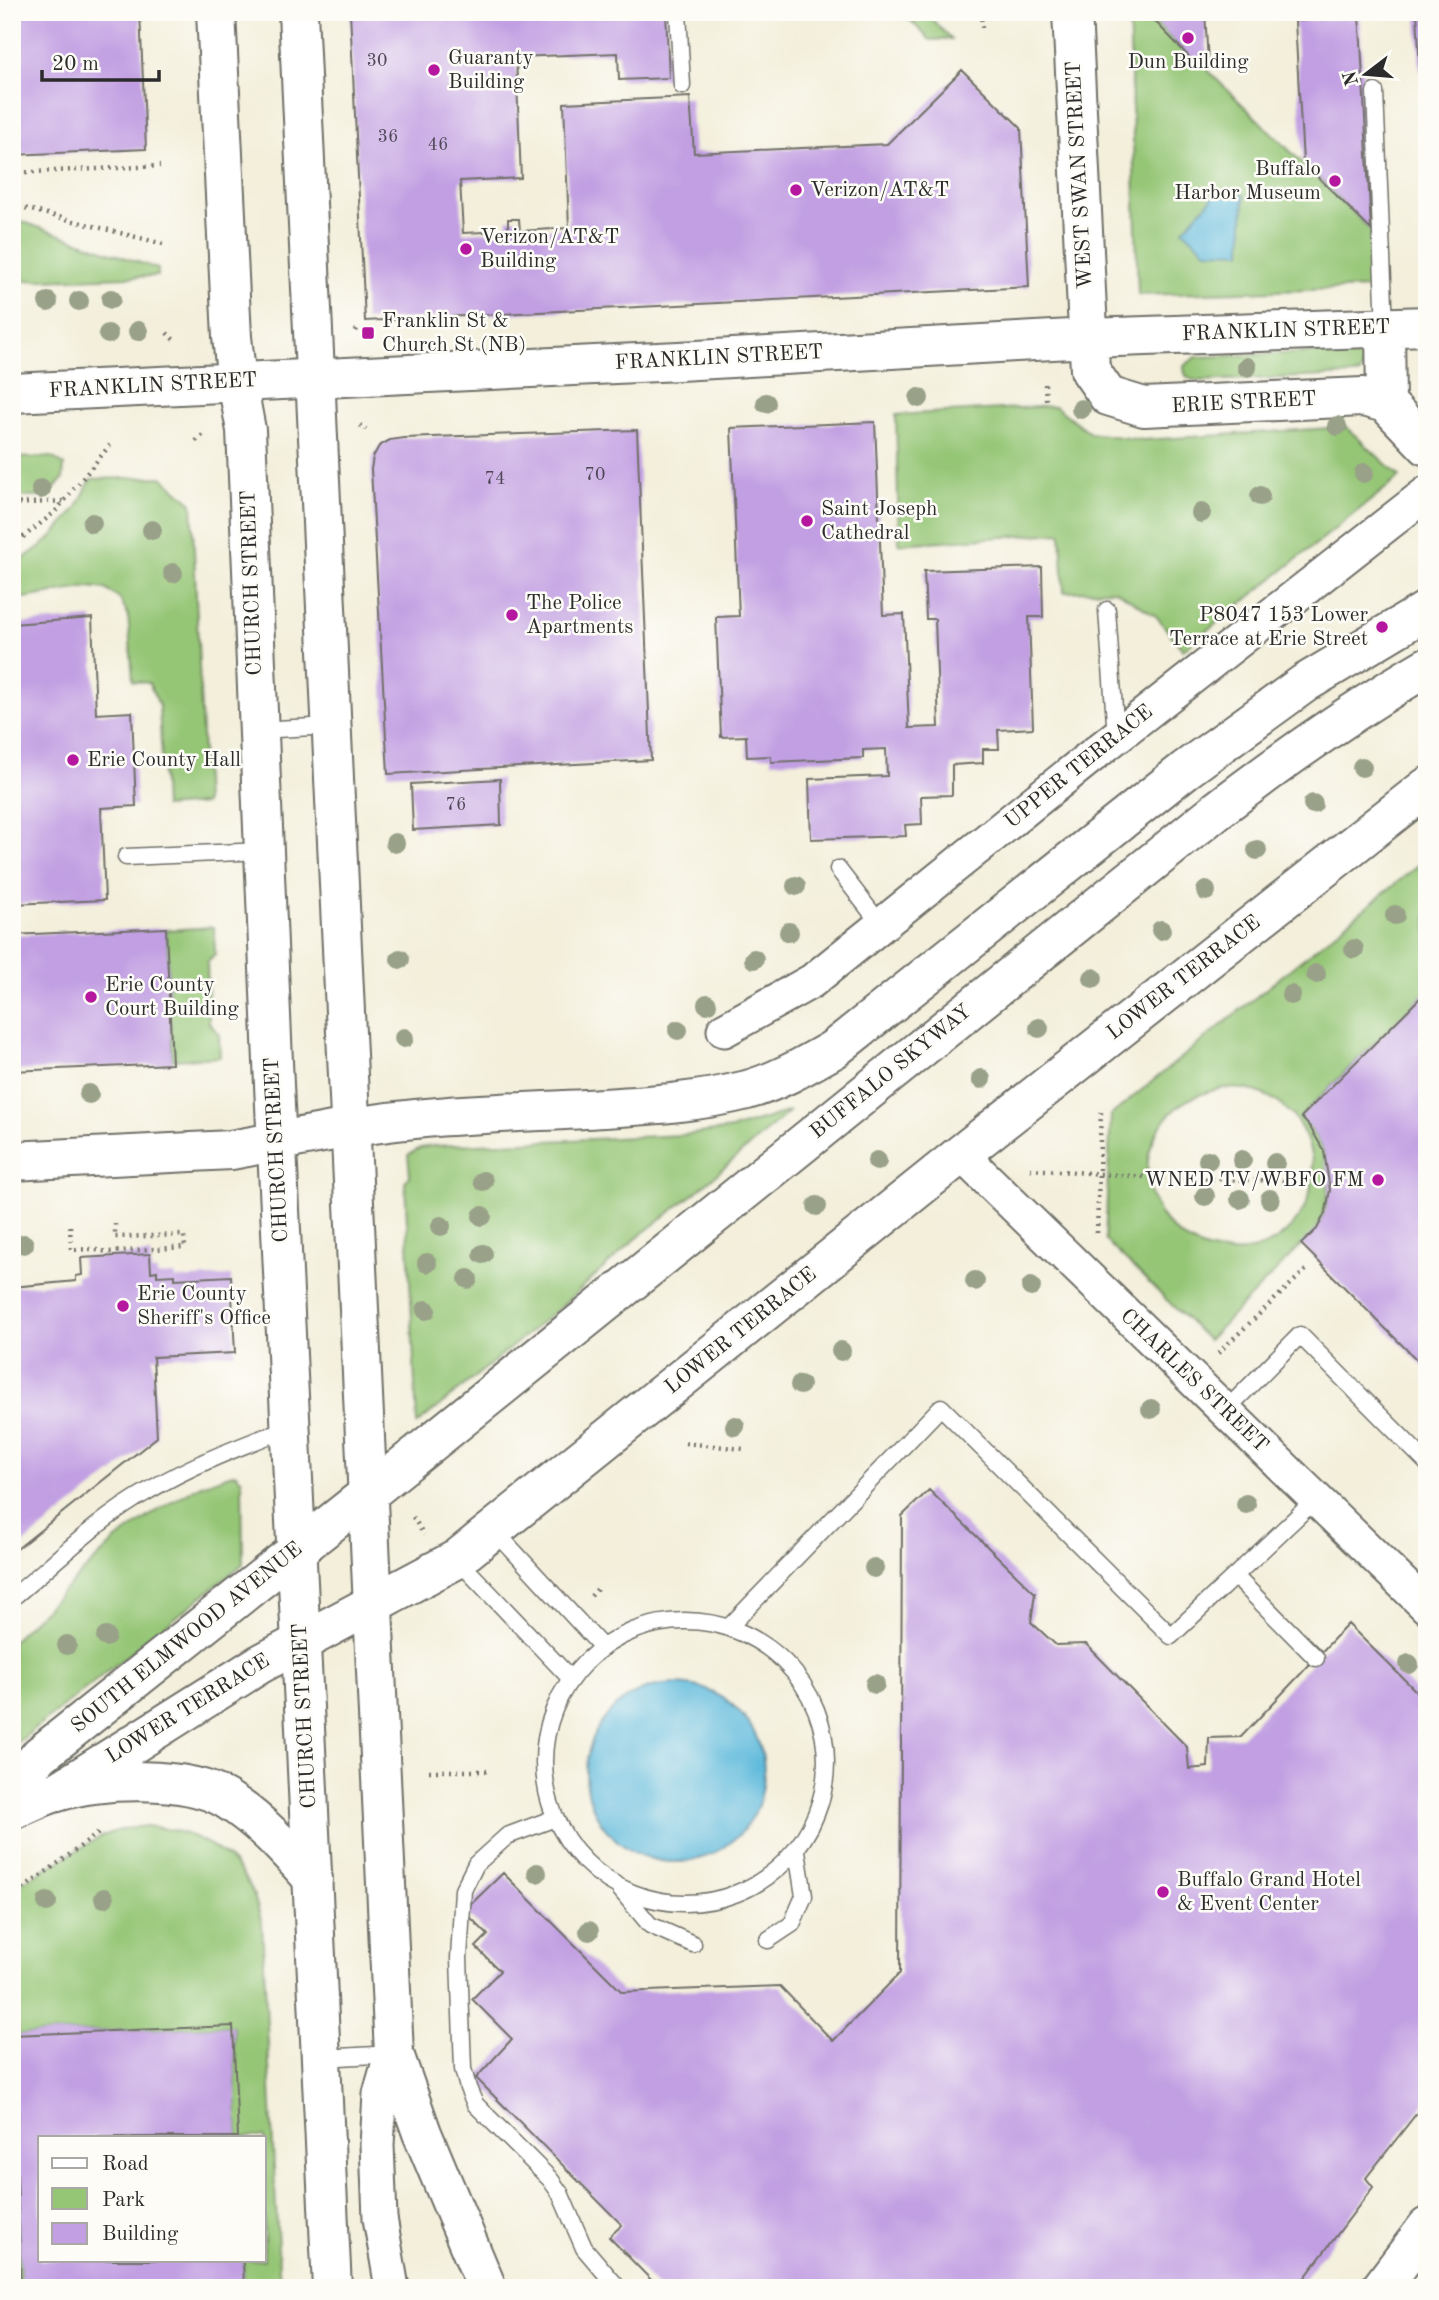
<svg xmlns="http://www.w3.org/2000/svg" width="1439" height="2300" font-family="'Old Standard TT',serif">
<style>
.green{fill:#95c676;stroke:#607850;stroke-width:2;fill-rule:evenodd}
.water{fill:#5ebadc;stroke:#447284;stroke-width:2}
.building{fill:#c19fe2}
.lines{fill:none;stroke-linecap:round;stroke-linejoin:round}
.lane-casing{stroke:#717069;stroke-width:19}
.street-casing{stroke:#717069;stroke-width:37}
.secondary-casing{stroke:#717069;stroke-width:42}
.primary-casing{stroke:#717069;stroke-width:42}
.highway-casing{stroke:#717069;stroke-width:42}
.path{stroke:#717069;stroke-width:4.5;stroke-dasharray:2 5;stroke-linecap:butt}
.lane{stroke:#fff;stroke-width:16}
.street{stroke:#fff;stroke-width:33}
.secondary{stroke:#fff;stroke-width:38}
.primary{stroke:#fff;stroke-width:38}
.highway{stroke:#fff;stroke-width:38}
.tree{fill:#99a188}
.poi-dot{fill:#b5179e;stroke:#fdfcf7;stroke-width:2.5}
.labels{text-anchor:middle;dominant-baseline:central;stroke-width:5;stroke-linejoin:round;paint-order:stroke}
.number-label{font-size:18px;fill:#504859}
.poi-label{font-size:21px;fill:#2b2b2b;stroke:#fdfcf7;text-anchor:start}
.street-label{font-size:21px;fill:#2b2b2b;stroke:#fdfcf7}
</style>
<rect width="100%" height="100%" fill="#fdfcf7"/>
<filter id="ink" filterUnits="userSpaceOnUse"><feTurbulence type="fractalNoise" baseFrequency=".0143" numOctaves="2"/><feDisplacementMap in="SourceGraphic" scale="14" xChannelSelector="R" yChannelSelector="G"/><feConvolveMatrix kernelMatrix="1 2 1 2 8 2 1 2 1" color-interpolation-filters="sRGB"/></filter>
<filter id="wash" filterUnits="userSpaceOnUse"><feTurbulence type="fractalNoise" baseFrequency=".00686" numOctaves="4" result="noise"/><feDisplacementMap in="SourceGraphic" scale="28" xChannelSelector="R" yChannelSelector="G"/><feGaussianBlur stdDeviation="1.57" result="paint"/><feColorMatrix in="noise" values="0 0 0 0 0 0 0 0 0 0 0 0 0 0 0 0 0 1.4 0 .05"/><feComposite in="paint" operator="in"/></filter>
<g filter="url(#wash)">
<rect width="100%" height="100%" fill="#f3efdb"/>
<path class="green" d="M902 12H925L951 39 930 40Z
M1129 12H1146L1197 65 1208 63 1209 72 1371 230 1373 288 1138 295Z
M12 218 158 269V276L12 281Z
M1353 351H1362L1365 361 1360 374 1354 375 1198 381C1188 379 1184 377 1184 366L1196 357Z
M1055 406 1090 433 1143 440 1346 427 1400 477 1183 650 1156 616 1115 590 1064 592 1061 533 899 544 896 415Z
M52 457 64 465 63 479 46 497H12V458Z
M162 477 192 503 205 804 164 807 159 705 149 683 133 681 128 614 119 598 105 589 89 587 12 600V567L50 539 76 509 91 479Z
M1427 858V991L1301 1116C1332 1151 1337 1188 1317 1229L1208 1340 1105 1240 1111 1115ZM1223 1088C1232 1088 1241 1088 1249 1090 1296 1099 1321 1149 1310 1192 1304 1217 1284 1240 1259 1248 1174 1274 1111 1178 1171 1113 1184 1098 1204 1093 1223 1088Z
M214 927 215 954 207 962 209 1023 219 1034 220 1057 172 1060 166 930Z
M790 1111 696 1192 639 1236 563 1305 417 1424 405 1182 410 1175 408 1155 420 1148 432 1146 683 1135 732 1129Z
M235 1473 242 1480 243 1564 12 1747V1641L116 1540 158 1510 199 1486Z
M146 1826C190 1830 228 1846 250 1887 256 1897 258 1912 262 1923L280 2288H244L243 2260H264V2137H238L233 2026 12 2035V1888L102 1836 123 1829Z
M12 2073 21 2288H12Z"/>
<path class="water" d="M1215 195H1244L1242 252 1206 251 1183 230Z
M586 1773a89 89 0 1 1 178 0a89 89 0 1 1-178 0Z"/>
<g id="blocks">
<path class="building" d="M12 12H140L146 149 12 155Z
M350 12H666L669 78 619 80 618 53 516 57 521 178 460 181 463 233 508 231V219H519L520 231 569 228 564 103 690 97 694 153 887 144 962 70 1021 128 1029 287 365 321Z
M1146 12H1205L1208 63 1197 65Z
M1417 12H1427V71H1420Z
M1359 17 1361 42 1371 230 1303 162 1295 21Z
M875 422 883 615 904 614 909 728 939 727 935 619H926L924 571 1042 567 1043 617H1029L1033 728 998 730 999 749H983V763L952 765V795L921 796 922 824 905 825 906 836 811 839 809 779 887 776 886 749 863 750V758L771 762V756L747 757 746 736 721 737 716 617 739 616 731 428Z
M637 430 651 760 388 774 371 469 373 457 379 446 390 440 404 438Z
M92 618 96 714 132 712 136 806 101 808 105 900 12 904V624Z
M500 779 501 825 413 830 411 784Z
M166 928 172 1064 12 1071V935Z
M1427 991V1370L1301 1244 1317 1229 1326 1211 1330 1190 1324 1151 1310 1127 1301 1117Z
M150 1254 151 1272 157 1271V1276L175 1275V1279L231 1276 235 1353 153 1357 157 1437 12 1553V1287L76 1281V1276L82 1275 81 1258Z
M929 1490 1035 1593 1031 1622 1056 1645 1086 1644 1187 1747 1189 1769 1208 1767 1209 1738 1241 1737 1348 1624 1427 1702V2100L1366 2178 1373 2187 1297 2288H659L609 2237 622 2225 476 2078 512 2039 472 1999 500 1971 476 1947 488 1935 464 1911 503 1873 622 1992 780 1986 833 2041 900 1973 902 1516Z
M233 2026 238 2137H40V2260H243L244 2288H21L12 2035Z"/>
</g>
</g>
<g filter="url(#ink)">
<use href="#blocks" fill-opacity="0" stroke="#717069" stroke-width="2"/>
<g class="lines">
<g class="lane-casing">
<path id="lane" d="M678 12 682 86
M1375 92 1385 327
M1107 610 1116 737
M258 730 331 726
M126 857 263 851
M838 869 881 925
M1225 1411 1300 1335 1427 1463
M494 1530 601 1646
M457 1559 570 1678
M1235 1576 1316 1658
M12 1598C56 1562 98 1519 148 1491 193 1464 242 1446 291 1427
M544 1762a141 141 0 1 1 282 0a141 141 0 1 1-282 0Z
M730 1626 941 1407 1171 1636 1316 1499
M555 1818 507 1836 476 1864 463 1890 459 1958 463 2069 468 2088 475 2104 550 2179 560 2193 584 2248 618 2288
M620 1889 650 1925 693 1944
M768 1940 792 1924 804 1896 797 1851
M321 2058 394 2054"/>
</g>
<g class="street-casing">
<path id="street" d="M724 1030 812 981 1084 762 1427 493
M961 1154 1427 1607
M392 2288 380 2218 377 2145 380 2094 387 2069 394 2054"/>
</g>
<g class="secondary-casing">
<path id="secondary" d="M1072 12 1090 370 1108 396 1144 407 1363 397 1386 403 1427 446
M1385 327 1386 403
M12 393 679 361 1089 338 1427 326
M57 1792 260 1664 457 1559 961 1154 1427 787"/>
</g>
<g class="primary-casing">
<path id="primary" d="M12 1161 231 1150 349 1128
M12 1789 40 1755 369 1493
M12 1810C27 1804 42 1796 57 1792 101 1778 186 1775 226 1799 260 1820 286 1849 313 1879"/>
</g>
<g class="highway-casing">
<path id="highway" d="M216 12 232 337 237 382 246 430 274 1085 332 2288
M298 12 394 2054 422 2133 487 2288
M349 1128C433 1113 519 1113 604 1108 653 1105 700 1102 747 1090 779 1081 806 1065 834 1049L1185 770 1305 683 1427 610
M369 1493 1216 811C1284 759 1353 710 1427 667
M1381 2288 1427 2227"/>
</g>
<path class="path" d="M981 12 982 29
M12 173 160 166
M12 205 163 244
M356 331 359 325
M167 333 174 340
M1045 384 1046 401
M360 425 366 430
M196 441 206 432
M12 504 64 501
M12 546 55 512 110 445
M1030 1169 1147 1177 1285 1181
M70 1226 71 1250 90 1249 108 1252 185 1247 184 1235 115 1237V1224
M1097 1233 1101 1110
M1218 1353 1309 1267
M685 1443 744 1449
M413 1517 424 1535
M591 1596 599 1587
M429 1771H491
M12 1897 100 1832"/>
<use href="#lane" class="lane"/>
<use href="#street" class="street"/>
<use href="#secondary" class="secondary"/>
<use href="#primary" class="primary"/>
<use href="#highway" class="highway"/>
</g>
<g class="tree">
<circle cx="111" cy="299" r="10"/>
<circle cx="79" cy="301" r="10"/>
<circle cx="48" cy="302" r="10"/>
<circle cx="138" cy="331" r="10"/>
<circle cx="108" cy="334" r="10"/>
<circle cx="1247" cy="367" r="10"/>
<circle cx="919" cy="398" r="10"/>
<circle cx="766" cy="403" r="10"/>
<circle cx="1081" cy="409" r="10"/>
<circle cx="1337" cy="426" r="10"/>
<circle cx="1364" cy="473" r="10"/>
<circle cx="41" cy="489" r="10"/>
<circle cx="1260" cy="496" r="10"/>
<circle cx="1201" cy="513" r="10"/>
<circle cx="92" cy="523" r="10"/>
<circle cx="152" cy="530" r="10"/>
<circle cx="173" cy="573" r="10"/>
<circle cx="1362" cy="767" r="10"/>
<circle cx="1313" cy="804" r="10"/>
<circle cx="395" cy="843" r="10"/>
<circle cx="1257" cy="850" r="10"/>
<circle cx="796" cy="886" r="10"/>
<circle cx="1206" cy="891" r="10"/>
<circle cx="1395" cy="915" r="10"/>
<circle cx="1161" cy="930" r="10"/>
<circle cx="789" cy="932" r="10"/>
<circle cx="1354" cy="949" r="10"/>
<circle cx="400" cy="959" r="10"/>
<circle cx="754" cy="959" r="10"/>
<circle cx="1316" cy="974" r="10"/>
<circle cx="1093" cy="978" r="10"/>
<circle cx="1291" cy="995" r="10"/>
<circle cx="707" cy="1004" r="10"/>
<circle cx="1039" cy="1028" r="10"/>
<circle cx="678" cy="1030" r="10"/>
<circle cx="404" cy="1038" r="10"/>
<circle cx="981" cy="1079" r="10"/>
<circle cx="89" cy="1094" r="10"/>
<circle cx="1208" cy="1160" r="10"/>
<circle cx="1242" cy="1160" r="10"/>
<circle cx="877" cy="1161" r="10"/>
<circle cx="1275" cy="1163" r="10"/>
<circle cx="483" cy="1181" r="10"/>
<circle cx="1205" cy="1196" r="10"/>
<circle cx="1240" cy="1199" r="10"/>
<circle cx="1270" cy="1199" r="10"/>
<circle cx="817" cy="1206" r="10"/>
<circle cx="482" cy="1216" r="10"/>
<circle cx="441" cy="1226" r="10"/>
<circle cx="24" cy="1244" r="10"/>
<circle cx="483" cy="1254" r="10"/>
<circle cx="427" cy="1263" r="10"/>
<circle cx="468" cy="1279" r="10"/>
<circle cx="975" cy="1281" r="10"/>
<circle cx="1031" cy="1287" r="10"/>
<circle cx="426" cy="1310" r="10"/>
<circle cx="841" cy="1351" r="10"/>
<circle cx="800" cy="1385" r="10"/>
<circle cx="1151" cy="1409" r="10"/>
<circle cx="735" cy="1426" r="10"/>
<circle cx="1246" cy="1504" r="10"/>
<circle cx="874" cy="1568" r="10"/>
<circle cx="106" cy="1637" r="10"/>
<circle cx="67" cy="1645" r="10"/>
<circle cx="1409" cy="1664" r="10"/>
<circle cx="875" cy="1684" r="10"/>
<circle cx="537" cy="1873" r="10"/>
<circle cx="104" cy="1898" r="10"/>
<circle cx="47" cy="1902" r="10"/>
<circle cx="589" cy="1931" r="10"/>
</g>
</g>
<g class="poi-dot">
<circle cx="1188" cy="38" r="7"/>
<circle cx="434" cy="70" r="7"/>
<circle cx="1335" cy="181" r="7"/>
<circle cx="796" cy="190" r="7"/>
<circle cx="466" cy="249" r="7"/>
<rect x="361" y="326" width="14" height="14" rx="3.5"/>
<circle cx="807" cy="521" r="7"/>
<circle cx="512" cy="615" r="7"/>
<circle cx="1382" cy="627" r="7"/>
<circle cx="73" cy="760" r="7"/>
<circle cx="91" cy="997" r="7"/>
<circle cx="1378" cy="1180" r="7"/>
<circle cx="123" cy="1306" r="7"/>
<circle cx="1163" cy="1892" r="7"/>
</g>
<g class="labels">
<g class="number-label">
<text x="377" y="61">30</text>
<text x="388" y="137">36</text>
<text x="438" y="145">46</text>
<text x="595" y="475">70</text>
<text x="495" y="479">74</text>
<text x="456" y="805">76</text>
</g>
<g class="poi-label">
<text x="448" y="58">Guaranty<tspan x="448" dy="24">Building</tspan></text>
<text x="1188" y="62" text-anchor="middle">Dun Building</text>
<text x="1321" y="169" text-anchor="end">Buffalo<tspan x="1321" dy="24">Harbor Museum</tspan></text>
<text x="810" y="190">Verizon/AT&amp;T</text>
<text x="480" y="237">Verizon/AT&amp;T<tspan x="480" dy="24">Building</tspan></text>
<text x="382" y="321">Franklin St &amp;<tspan x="382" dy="24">Church St (NB)</tspan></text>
<text x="821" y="509">Saint Joseph<tspan x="821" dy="24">Cathedral</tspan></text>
<text x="526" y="603">The Police<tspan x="526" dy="24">Apartments</tspan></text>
<text x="1368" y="615" text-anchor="end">P8047 153 Lower<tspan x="1368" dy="24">Terrace at Erie Street</tspan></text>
<text x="87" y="760">Erie County Hall</text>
<text x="105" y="985">Erie County<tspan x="105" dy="24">Court Building</tspan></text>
<text x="1364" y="1180" text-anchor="end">WNED TV/WBFO FM</text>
<text x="137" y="1294">Erie County<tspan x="137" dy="24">Sheriff's Office</tspan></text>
<text x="1177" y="1880">Buffalo Grand Hotel<tspan x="1177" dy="24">&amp; Event Center</tspan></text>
</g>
<g class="street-label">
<text transform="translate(1080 175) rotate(-93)">WEST SWAN STREET</text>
<text transform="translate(1286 331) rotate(-2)">FRANKLIN STREET</text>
<text transform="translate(719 358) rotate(-3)">FRANKLIN STREET</text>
<text transform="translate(153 386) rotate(-3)">FRANKLIN STREET</text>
<text transform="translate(1244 403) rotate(-3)">ERIE STREET</text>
<text transform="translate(252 583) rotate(-92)">CHURCH STREET</text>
<text transform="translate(1079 767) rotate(-39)">UPPER TERRACE</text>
<text transform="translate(1184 978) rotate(-38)">LOWER TERRACE</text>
<text transform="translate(891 1072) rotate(-39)">BUFFALO SKYWAY</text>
<text transform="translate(277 1150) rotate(-93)">CHURCH STREET</text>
<text transform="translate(741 1331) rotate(-39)">LOWER TERRACE</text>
<text transform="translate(1194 1381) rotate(44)">CHARLES STREET</text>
<text transform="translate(187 1638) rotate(-39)">SOUTH ELMWOOD AVENUE</text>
<text transform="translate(188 1709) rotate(-32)">LOWER TERRACE</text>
<text transform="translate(305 1716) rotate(-93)">CHURCH STREET</text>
</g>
</g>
<rect width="1439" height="2300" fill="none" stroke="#fdfcf7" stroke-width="42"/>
<rect x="38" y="2136" width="228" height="126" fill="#fdfcf7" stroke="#a9a8a5" stroke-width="2"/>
<rect x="52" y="2158" width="35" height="10" fill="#ffffff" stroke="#a9a8a5" stroke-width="2"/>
<text x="102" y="2170" font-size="21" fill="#2b2b2b">Road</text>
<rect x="52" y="2188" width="35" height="21" fill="#95c676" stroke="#a9a8a5" stroke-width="2"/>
<text x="102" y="2206" font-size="21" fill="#2b2b2b">Park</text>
<rect x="52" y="2223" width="35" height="21" fill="#c19fe2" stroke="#a9a8a5" stroke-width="2"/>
<text x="102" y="2240" font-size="21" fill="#2b2b2b">Building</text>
<g transform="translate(1366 74) rotate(254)" stroke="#fdfcf7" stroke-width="5" paint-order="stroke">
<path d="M0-5L12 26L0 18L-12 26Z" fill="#2b2b2b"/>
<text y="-10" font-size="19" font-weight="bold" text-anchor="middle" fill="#2b2b2b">N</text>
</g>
<path d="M42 70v10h117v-10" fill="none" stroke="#2b2b2b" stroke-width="3.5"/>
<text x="52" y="70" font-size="21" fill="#2b2b2b" stroke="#fdfcf7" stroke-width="5" paint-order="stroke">20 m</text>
</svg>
